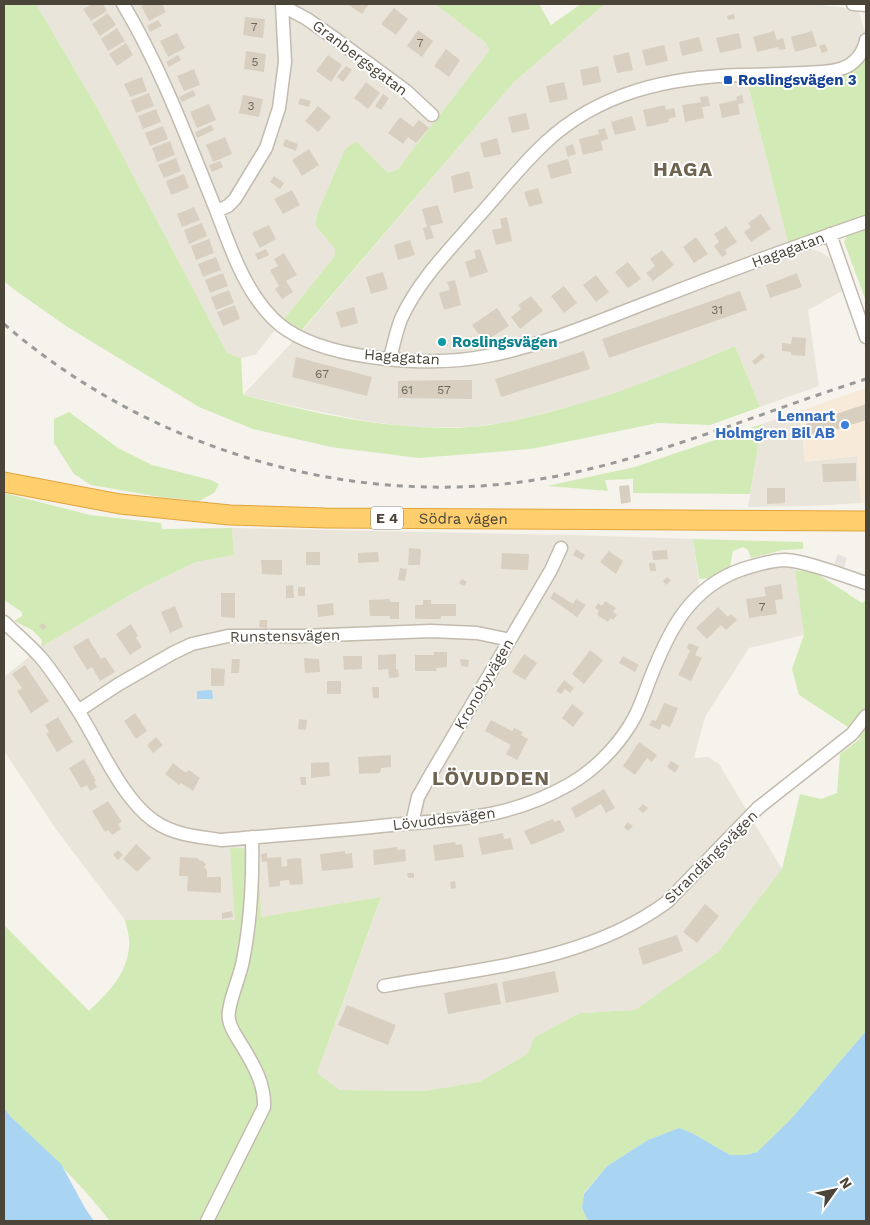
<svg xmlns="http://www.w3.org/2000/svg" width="870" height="1225" font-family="'Work Sans',sans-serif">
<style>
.residential{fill:#eae5da}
.commercial{fill:#f7ead8}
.green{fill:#d2eab5}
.parking{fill:#e5e3e0}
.water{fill:#a9d4f2}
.building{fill:#d8cfc1}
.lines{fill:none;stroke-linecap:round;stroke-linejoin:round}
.minor-casing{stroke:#c2bbae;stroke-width:15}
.highway-casing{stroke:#e0a43c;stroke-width:21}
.minor{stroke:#fff;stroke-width:12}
.highway{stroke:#ffcf6e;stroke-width:19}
.rail{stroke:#9a9a9a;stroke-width:3;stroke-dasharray:6 6;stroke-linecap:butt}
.transit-dot{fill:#1a4fb4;stroke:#fff;stroke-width:2}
.culture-dot{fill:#0f9aa8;stroke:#fff;stroke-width:2}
.shop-dot{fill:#3f7fe0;stroke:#fff;stroke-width:2}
.labels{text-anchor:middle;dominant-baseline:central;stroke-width:4;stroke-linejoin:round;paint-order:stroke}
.number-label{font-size:12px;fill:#6e675b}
.shield{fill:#fff;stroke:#817c74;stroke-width:1}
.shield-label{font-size:14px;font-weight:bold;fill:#4b4439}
.street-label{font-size:15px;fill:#4b4439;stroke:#fff}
.transit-label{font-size:15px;font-weight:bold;fill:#164399;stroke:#fff;text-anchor:start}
.culture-label{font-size:15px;font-weight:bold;fill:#0d838f;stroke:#fff;text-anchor:start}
.shop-label{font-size:15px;font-weight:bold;fill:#366cbe;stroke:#fff;text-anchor:end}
.district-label{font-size:20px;font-weight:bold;letter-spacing:1px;fill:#6e6250;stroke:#fff}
</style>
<rect width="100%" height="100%" fill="#f6f3ec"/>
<path class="residential" d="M36 4H435L486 43 489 51 398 169 388 173 356 141 345 149 317 214 315 225 335 249 334 257 255 355 241 358 227 353 99 111Z
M605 4H811L856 9 860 15 866 36V56L855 70 832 79 748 85 788 243 821 252 831 259 842 291 808 310 819 386 760 407 735 346 658 378 585 403 508 422 471 427H411L365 421 278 403 243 395 296 338 515 81Z
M800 411 805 462 857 456 861 503 808 506 748 507 762 424Z
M232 528 575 535 693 539 700 591 719 577 794 559 804 635 749 648 705 717 694 758 708 757 719 764 782 869 718 952 635 1010 580 1013 536 1037 527 1054 479 1082 424 1091 340 1090 317 1073 381 898 261 917 230 848 236 920H125L55 828 4 751V677L41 647 142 588 196 562 234 555Z"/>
<path class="commercial" d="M866 388V502L861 503 857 456 805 462 800 411Z"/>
<path class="green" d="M4 4H36L99 111 227 353 241 358 243 395C317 414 395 432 472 427 497 425 521 419 546 413 611 397 673 372 735 346L760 407 710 425 658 423 531 449 419 458 331 447 253 429 199 407 66 326 12 288 4 281Z
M435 4H539L551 25 581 4H605L515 81 301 331 284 319 334 257 335 249 315 225 317 214 345 149 356 141 388 173 398 169 489 51 486 43Z
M866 56V217L849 221 788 243 748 85 832 79 855 70Z
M866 229V301L844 242 849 232Z
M69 412 118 448 152 465 211 480 219 484 214 493 199 501 160 497 91 485 74 474 54 443V419Z
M762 424 750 494 633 493V479L605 480 608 491 547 486 635 467Z
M4 493 90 515 161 523 162 529 232 528 234 555 196 562 142 588 41 647 42 640 32 630 14 621 22 616V612L4 600Z
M693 539 803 542V549L783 550 751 558 748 550 743 547 733 551 730 566 712 578 699 579Z
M795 570 816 573 862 603 866 600V1031L791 1119 757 1152 746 1155H730L692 1133 679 1128 648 1140 607 1166 584 1193 582 1208 588 1221H110C80 1183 46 1150 11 1117L4 1108V925L89 1011C108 993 127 974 129 947 130 938 127 928 125 920H235L230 848 258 849 261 917 381 897 317 1073 340 1090 424 1091 479 1082 527 1054 535 1037 580 1013 635 1010 718 952 782 869 800 794 821 799 837 793 840 754 860 739 857 733 799 695 792 669 804 635Z"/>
<path class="parking" d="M838 554 847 558 844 568 834 564Z"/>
<path class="water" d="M212 690 213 699H197V691Z
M866 1031V1221H588L582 1208 584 1194 607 1166 648 1140 679 1128 692 1133 730 1155H746L757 1152 791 1119Z
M4 1108 11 1117 61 1164 85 1208 94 1221H4Z"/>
<path class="building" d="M92 4H103L107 11 91 21 83 9Z
M145 4H162L166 12 149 21 141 6Z
M347 4H369L362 14Z
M394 8 408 19 396 35 381 24Z
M108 13 116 25 100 36 92 24Z
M734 14 735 19 728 20 727 16Z
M245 17 265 19 263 38 243 35Z
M158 20 162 26 150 32 147 26Z
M117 28 125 41 108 51 101 39Z
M418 30 433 41 422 57 407 46Z
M774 31 777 40 783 38 786 49 779 50 778 47 757 52 753 37Z
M812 31 817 46 795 52 791 37Z
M177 33 185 48 168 57 160 41Z
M739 33 742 48 720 53 716 38Z
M699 37 703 51 682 56 679 42Z
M126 43 133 55 117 66 109 54Z
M825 44 828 51 822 53 819 46Z
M664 45 668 61 646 66 642 50Z
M446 49 460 60 449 77 434 66Z
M246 51 266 54 264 72 244 69Z
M629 52 633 70 617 73 613 56Z
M178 55 181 60 169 67 166 62Z
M328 55 342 65 331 82 316 71Z
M346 66 352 70 343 82 337 77Z
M598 66 601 82 583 86 580 70Z
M194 69 200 85 184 91 177 76Z
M142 77 147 91 130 97 124 84Z
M366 82 380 93 368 109 354 98Z
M564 82 568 99 550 103 546 86Z
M193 90 196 95 182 102 179 97Z
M149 93 154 106 136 113 131 100Z
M383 94 389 98 381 110 375 106Z
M243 95 263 99 259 117 239 113Z
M742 95 744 103 738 104 740 114 722 118 719 104 737 100 736 97Z
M708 96 710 106 702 107 704 118 685 122 682 105 701 102 700 97Z
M300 98 311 101 309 107 298 104Z
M209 104 216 120 197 128 190 112Z
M665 105 666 110 674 108 676 117 668 119 669 122 647 127 643 110Z
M318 106 331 117 318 132 305 121Z
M156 109 161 122 143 129 138 116Z
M526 113 530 129 512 133 508 117Z
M632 116 636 130 615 135 611 122Z
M400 117 413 127 419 120 429 128 416 143 408 137 403 144 388 133Z
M211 125 214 130 197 138 195 132Z
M163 126 168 139 150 146 145 133Z
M605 128 608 139 601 141 603 150 583 155 579 139 599 134 598 130Z
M225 137 232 154 213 162 206 145Z
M497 138 501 154 484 158 480 143Z
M285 139 298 144 296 151 283 146Z
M170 141 175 155 157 162 152 148Z
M573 144 576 154 568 157 565 147Z
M309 149 319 165 302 176 292 160Z
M176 158 181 171 164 178 158 165Z
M568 159 572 173 551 179 547 165Z
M220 161 223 167 212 172 209 165Z
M469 171 473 188 454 193 451 176Z
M184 174 189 188 171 195 166 181Z
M274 176 284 183 280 189 270 182Z
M538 188 543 203 529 207 524 192Z
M292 190 300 205 283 214 274 199Z
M438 205 443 223 430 226 434 238 426 240 423 228 427 227 422 209Z
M194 207 200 220 182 227 177 214Z
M761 214 771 229 751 242 744 232 751 227 748 223Z
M507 217 512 241 496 245 492 230 502 228 500 219Z
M202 223 207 236 189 244 184 230Z
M269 225 276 239 260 248 252 233Z
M726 226 737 242 725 250 727 254 722 257 714 246 719 242 714 234Z
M696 237 708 254 694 263 683 247Z
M209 239 214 253 196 260 191 246Z
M410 240 415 255 398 260 394 245Z
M266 249 269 255 258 260 255 254Z
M480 249 488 272 470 278 465 262 476 258 474 251Z
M662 250 674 265 653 281 646 273 655 266 650 259Z
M284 253 297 275 286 281 293 292 282 299 275 289 279 286 270 270 278 266 274 259Z
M216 257 221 270 203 277 198 264Z
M628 262 641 279 628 288 615 272Z
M383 272 388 289 371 294 366 277Z
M223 273 228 286 210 293 205 280Z
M797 273 802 287 770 298 766 285Z
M596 275 609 292 596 302 583 285Z
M455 280 461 305 444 310 439 293 450 290 447 282Z
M564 286 577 303 564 313 551 296Z
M229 290 234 303 216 310 211 297Z
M740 291 747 310 609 358 602 339Z
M531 296 543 311 520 329 511 317 521 309 518 305Z
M235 305 240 319 223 326 217 312Z
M354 307 358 323 341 328 336 312Z
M497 308 509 326 484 342 472 325Z
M792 337 806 338 805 356 791 355V352L782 351V343L791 344Z
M437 338 448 340V346L437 344Z
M584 351 590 369 501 397 495 379Z
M762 353 765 357 755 365 752 361Z
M296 357 372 377 367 396 292 377Z
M453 380H472V399L398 398V381Z
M866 404V420L810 438 806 424Z
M856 463V481L823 482 822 464Z
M629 485 631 502 621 504 619 486Z
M767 488H785V503L767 504Z
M409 548 421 549 420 565H408Z
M576 549 585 555 582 560 573 555Z
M667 550 668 559 653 560 652 551Z
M609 551 623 561 616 574 600 562Z
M306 552H320V565H306Z
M378 552 379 562 358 563V553Z
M502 553 529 554 528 570 501 569Z
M261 560H282V575L262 574Z
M649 563H655L656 571H650Z
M400 568 407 569 405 581 398 580Z
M667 577 671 580 666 585 663 581Z
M462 579 467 582 464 586 459 583Z
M781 584 783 599 775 600 777 614 749 618 746 599 766 596 764 587Z
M293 585 294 598H286V586Z
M298 587H305V596H298Z
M554 592 573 604 576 599 586 605 577 617 550 598Z
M221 593H235V618L221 617Z
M390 599V602H399V619H390V616H370L369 600Z
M423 600H431V604H456V616H441V619H415V605H423Z
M605 601 616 608 613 612 617 615 613 620 611 618 608 622 597 615 599 611 595 608 598 603 602 606Z
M333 603 334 615 318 617 317 605Z
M175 606 183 627 170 633 161 612Z
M718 607 728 617 731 614 737 620 726 630 721 625 707 639 696 628Z
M260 620H267V628L259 627Z
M43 623 47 627 43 630 39 626Z
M131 624 138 636 136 638 142 647 130 655 116 634Z
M88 638 101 659 105 657 115 672 100 681 92 667 87 670 73 647Z
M689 643 699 647 695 655 702 658 691 681 678 675 690 651 687 648Z
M590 650 603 660 584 684 572 674Z
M434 652H447V667L436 668 437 671H415V655H434Z
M396 654V669H398L399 677 389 678 388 669 378 670V655Z
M524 654 537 663 525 680 512 672Z
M343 656H362V669L344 670Z
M623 656 639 665 635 672 619 663Z
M304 658 319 659 320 672 305 673Z
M232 659H240L239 673H231Z
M460 659 469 660 468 667 461 666Z
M25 665 49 701 31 713 17 691 22 688 12 674Z
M211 668 225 669 224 686H211Z
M564 680 574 688 570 693 565 689 561 694 556 691Z
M327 681H341V694H327Z
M372 687H379V698H373Z
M664 703 678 708 670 727 662 724 660 730 649 725 652 720 656 721Z
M572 704 584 713 573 727 562 718Z
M135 713 147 731 136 739 124 721Z
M58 717 73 742 57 752 46 734 49 732 45 725Z
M299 719 307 720 306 730 298 729Z
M491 720 512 731 514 728 523 732 521 735 528 739 517 760 506 754 511 745 485 731Z
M156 737 163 745 153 753 147 745Z
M639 742 657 755 652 762 647 758 635 775 623 766Z
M391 755V767L381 768 380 773 359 774 358 757Z
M84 759 96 781 94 782 97 787 90 791 87 785 81 788 69 768Z
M671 761 679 766 675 773 667 767Z
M329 762 330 776 311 778V763Z
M173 763 186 773 189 770 200 778 193 791 181 783 179 785 165 774Z
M300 777H306V785H301Z
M604 789 615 808 606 813 601 804 576 818 571 808Z
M108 801 122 822 118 824 121 829 112 835 108 830 105 832 92 811Z
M643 804 648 808 643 813 638 809Z
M553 819 554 822 560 820 565 831 531 845 524 831Z
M628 822 633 826 628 831 624 827Z
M503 833 504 839 511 838 513 849 482 855 478 838Z
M455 842 456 845 462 844 464 857 435 861 433 845Z
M136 844 151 858 137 872 123 859Z
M397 847 398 850 405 849 406 861 374 865 373 850Z
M118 850 123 855 118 860 113 855Z
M345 851V854L352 853 353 868 322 871 320 854Z
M267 853V858L281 857 282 867 287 866V859L301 858 303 884 290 885 289 880 280 881V886L269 887 267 861 262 862 261 854Z
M180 857 197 858 200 861 202 860 206 865 204 867 207 870V877H221V893L187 891 188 876H179Z
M407 873H414V878H408Z
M455 881 456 888 451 889 450 882Z
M705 904 719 916 697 943 683 932Z
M232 911 233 917 222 919V913Z
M677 935 683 951 643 965 638 948Z
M555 971 559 992 506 1003 502 982Z
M497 983 501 1004 448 1014 444 993Z
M347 1005 396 1025 388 1045 338 1025Z"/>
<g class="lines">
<g class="minor-casing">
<path id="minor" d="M123 4C160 66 185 133 212 200 226 234 237 272 259 302 267 313 276 323 287 330 334 361 433 367 487 356 546 345 603 319 659 298 727 271 797 246 866 222
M853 4 866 5
M283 6 307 19 337 40 405 90 432 115
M217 211 228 206 235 199 266 148 279 108 285 62 282 4
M830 234 866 337
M390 359C393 346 396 332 401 319 418 281 450 249 476 219 499 194 520 166 545 143 599 92 670 77 741 75 761 75 782 74 802 73 815 72 831 73 843 68 855 64 864 52 866 40
M4 622C16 634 31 646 42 659 55 675 66 692 77 709 99 743 121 798 154 821 174 835 198 837 222 840 279 835 335 831 391 825 458 819 509 819 570 784 593 771 616 748 630 725 639 712 644 694 650 679 669 630 690 587 743 569 756 565 771 560 785 560 807 561 844 576 866 583
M78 711 119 684 173 653 192 644 228 636H302L431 631 477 633 510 640
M412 823 418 797 431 774 551 570 561 548
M384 986C480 968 586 962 667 902L758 808 852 734 866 716
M207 1221 264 1107C265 1083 253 1064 241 1044 236 1036 230 1028 229 1019 226 1007 241 975 243 960 251 920 253 878 252 837"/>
</g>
<g class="highway-casing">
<g id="highway">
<path id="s1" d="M4 482 120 504 230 515 326 518 866 521"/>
</g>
</g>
<use href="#minor" class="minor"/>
<use href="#highway" class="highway"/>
<path class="rail" d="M4 324C157 456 373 517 572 473 673 451 768 410 866 379"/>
</g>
<rect class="transit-dot" x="723" y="75" width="10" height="10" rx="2.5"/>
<circle class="culture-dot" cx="442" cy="342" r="5"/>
<circle class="shop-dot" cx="845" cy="425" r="5"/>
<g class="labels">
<g class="number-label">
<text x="254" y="27">7</text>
<text x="420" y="43">7</text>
<text x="255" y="62">5</text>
<text x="251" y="106">3</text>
<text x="717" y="310">31</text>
<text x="322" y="374">67</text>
<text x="407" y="390">61</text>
<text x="444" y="390">57</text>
<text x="762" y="607">7</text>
</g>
<rect class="shield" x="371" y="506.5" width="32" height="23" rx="4"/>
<g class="shield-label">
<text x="387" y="518">E 4</text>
</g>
<g class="street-label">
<text transform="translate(360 58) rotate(37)">Granbergsgatan</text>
<text transform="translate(788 250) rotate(-20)">Hagagatan</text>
<text transform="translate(402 357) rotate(4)">Hagagatan</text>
<text stroke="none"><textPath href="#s1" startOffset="462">Södra vägen</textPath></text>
<text transform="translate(285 636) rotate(-1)">Runstensvägen</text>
<text transform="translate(484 684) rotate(-60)">Kronobyvägen</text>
<text transform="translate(444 819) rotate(-7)">Lövuddsvägen</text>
<text transform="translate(711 857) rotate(-45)">Strandängsvägen</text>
</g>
<g class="transit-label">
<text x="738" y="80">Roslingsvägen 3</text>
</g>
<g class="culture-label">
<text x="452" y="342">Roslingsvägen</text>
</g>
<g class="shop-label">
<text x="835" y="416">Lennart<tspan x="835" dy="17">Holmgren Bil AB</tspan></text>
</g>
<g class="district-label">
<text x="683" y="169">HAGA</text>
<text x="491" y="778">LÖVUDDEN</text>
</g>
</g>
<rect width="870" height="1225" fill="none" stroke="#4b4439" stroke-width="10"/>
<g transform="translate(835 1190) rotate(57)" stroke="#ffffff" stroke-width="4" paint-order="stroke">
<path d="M0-4L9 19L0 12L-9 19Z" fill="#4b4439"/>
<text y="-8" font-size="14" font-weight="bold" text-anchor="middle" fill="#4b4439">N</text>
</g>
</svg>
